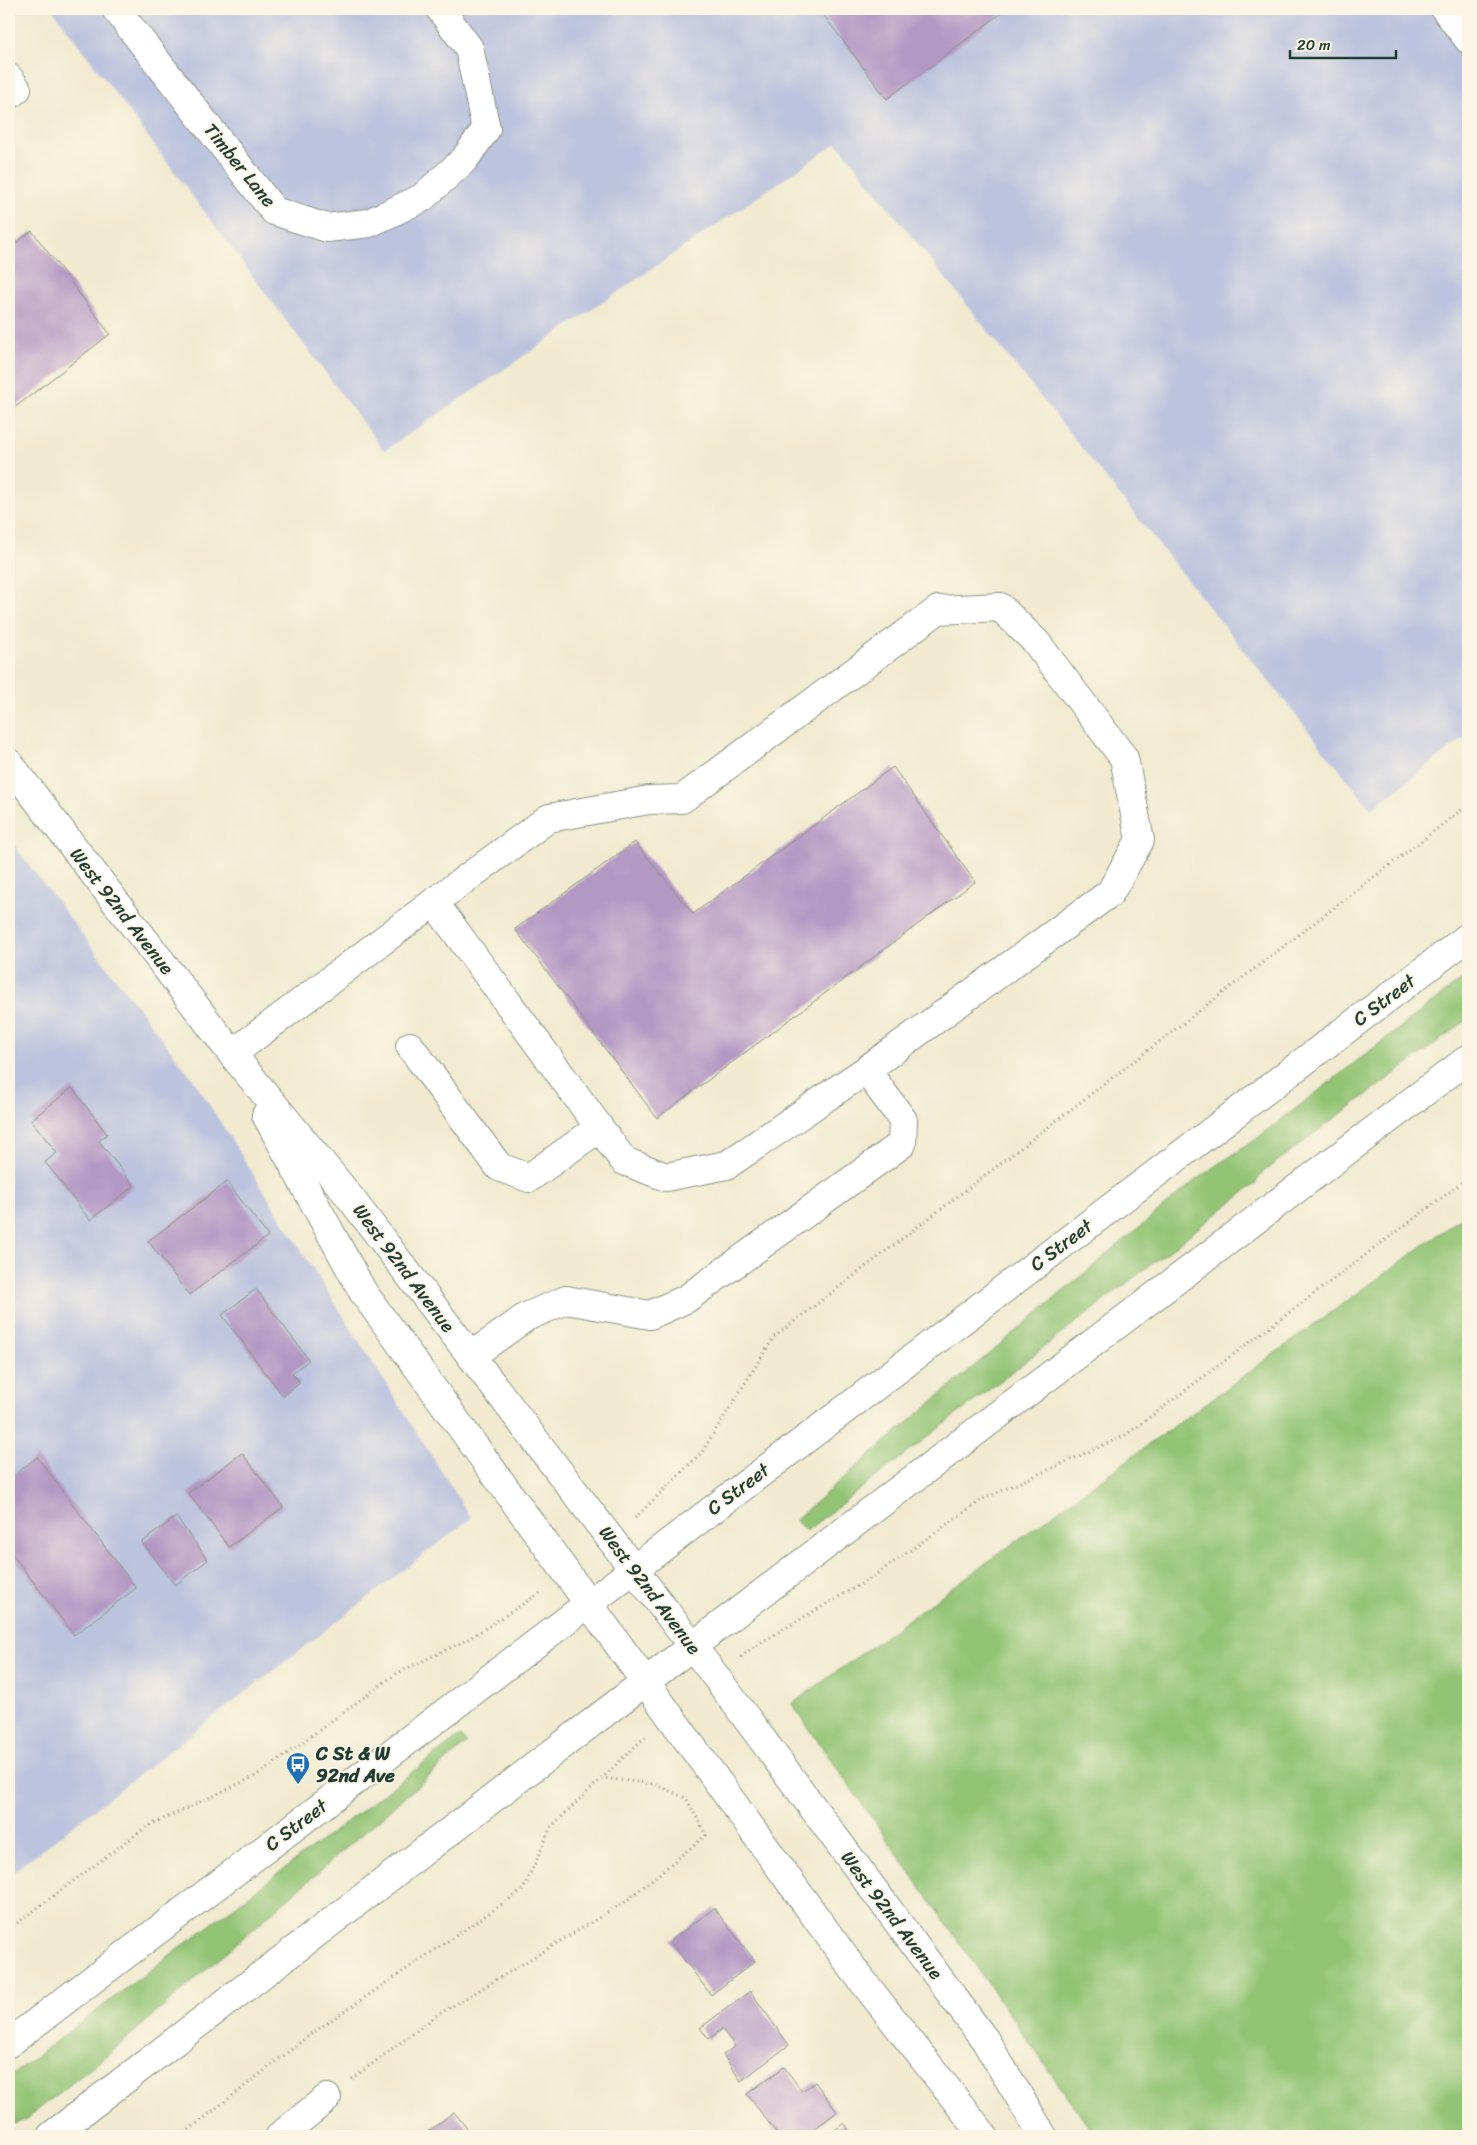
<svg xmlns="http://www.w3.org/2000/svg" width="1477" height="2145" font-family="Sriracha,sans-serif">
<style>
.industrial{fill:#bbc3de}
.green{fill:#93c474;stroke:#598054}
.building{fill:#b498c4}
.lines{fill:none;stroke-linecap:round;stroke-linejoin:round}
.minor-casing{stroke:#889482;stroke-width:30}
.major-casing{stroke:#889482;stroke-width:30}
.path{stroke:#889482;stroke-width:3;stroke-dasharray:1 4;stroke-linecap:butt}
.minor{stroke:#fff;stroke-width:28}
.major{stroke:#fff;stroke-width:28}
.labels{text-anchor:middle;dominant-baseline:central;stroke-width:4;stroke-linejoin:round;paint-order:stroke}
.street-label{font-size:19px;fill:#1f3d34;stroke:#fcf5e5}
.poi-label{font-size:19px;font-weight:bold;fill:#1f3d34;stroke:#fcf5e5;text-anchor:start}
</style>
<rect width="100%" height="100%" fill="#fcf5e5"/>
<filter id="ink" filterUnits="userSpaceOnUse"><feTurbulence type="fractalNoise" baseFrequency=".02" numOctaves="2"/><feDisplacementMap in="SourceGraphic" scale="10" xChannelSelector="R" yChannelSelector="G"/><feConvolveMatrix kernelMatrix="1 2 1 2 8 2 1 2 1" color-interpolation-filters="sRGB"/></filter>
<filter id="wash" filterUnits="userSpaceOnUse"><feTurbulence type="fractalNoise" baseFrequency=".0096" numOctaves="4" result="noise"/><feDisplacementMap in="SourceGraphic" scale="20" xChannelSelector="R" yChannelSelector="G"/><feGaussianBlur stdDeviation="1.12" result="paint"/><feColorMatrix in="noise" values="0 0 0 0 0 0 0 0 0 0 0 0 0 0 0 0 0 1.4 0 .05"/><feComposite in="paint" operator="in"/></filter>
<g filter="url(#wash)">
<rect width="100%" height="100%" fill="#f1ead0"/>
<path class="industrial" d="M52 9H1468V735L1371 809 837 143 384 451Z
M9 839 193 1079 471 1518 9 1875Z"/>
<path class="green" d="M1468 975V1019L1263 1172 1255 1184 806 1531 795 1520 946 1390 1197 1179 1259 1137Z
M1468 1213V2136H1095L792 1704Z
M460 1736 467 1743 109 2054 26 2119 9 2126V2077Z"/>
<g id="blocks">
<path class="building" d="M819 9H1007L887 99Z
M32 231 110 334 9 412V248Z
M893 767 975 882 657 1118 515 929 635 842 693 914Z
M72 1088 107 1134 99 1141 134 1186 90 1220 45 1162 57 1153 31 1120Z
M227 1182 268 1236 189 1295 148 1241Z
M256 1289 309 1360 292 1373 300 1383 283 1396 222 1315Z
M242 1453 283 1507 229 1547 188 1493Z
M37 1457 136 1588 74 1635 9 1550V1479Z
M176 1517 208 1560 175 1585 142 1542Z
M714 1908 755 1961 711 1995 670 1941Z
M750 1991 789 2045 741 2081 723 2055 735 2046 722 2029 709 2039 700 2028Z
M784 2067 802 2091 815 2082 837 2112 805 2136H779L747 2094Z
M454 2112 473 2136H422Z
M844 2123 854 2136H827Z"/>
</g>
</g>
<g filter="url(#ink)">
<use href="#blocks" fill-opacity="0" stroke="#889482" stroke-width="1"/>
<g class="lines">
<g class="minor-casing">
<path id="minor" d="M116 9 274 211 327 228 369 223 422 198 464 160 486 129 469 48 440 9
M1445 9 1468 39
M9 78 17 89 9 95
M9 763 236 1059 345 1191 716 1677 985 2040 1043 2136
M410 1046 499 1167 529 1178 599 1128
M232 1054 434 902 624 1161 666 1177 727 1165 866 1070 1110 893 1140 840 1124 758 1036 642 1000 607 938 610 682 799 649 800 549 818 434 902
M266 1115 363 1292 854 1970 984 2136
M471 1356 526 1317 566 1300 650 1315 686 1299 902 1144 903 1120 866 1070
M280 2136 327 2098"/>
</g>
<g class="major-casing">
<path id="major" d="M9 2043 1468 937
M51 2136 645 1682 1468 1059"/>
</g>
<path class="path" d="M635 1518 702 1452 774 1337 1468 805
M741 1657 753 1647 871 1578 983 1499 1126 1435 1468 1178
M9 1929 146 1827 258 1775 397 1673 467 1640 540 1593
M352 2079 436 2016 625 1902 706 1835 686 1798 654 1784 602 1778
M181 2136 311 2034 523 1890 551 1827 646 1736"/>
<use href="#minor" class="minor"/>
<use href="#major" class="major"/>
</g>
</g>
<defs>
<g id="bus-pin" transform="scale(1.25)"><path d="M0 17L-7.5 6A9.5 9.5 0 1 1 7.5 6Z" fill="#1f6fb2" stroke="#fcf5e5"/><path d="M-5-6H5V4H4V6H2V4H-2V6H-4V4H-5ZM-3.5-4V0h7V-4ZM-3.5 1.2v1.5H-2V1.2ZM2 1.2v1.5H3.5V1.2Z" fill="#fff"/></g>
</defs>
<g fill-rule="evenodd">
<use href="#bus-pin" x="298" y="1764"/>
</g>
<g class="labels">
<g class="street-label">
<text transform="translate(240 165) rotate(51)">Timber Lane</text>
<text transform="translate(122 911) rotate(52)">West 92nd Avenue</text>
<text transform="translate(1384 1000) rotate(-37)">C Street</text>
<text transform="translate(1061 1245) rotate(-37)">C Street</text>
<text transform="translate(404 1268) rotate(53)">West 92nd Avenue</text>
<text transform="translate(738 1489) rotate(-37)">C Street</text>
<text transform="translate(650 1590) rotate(53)">West 92nd Avenue</text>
<text transform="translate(296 1825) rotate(-37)">C Street</text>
<text transform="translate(892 1915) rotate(53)">West 92nd Avenue</text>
</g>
<g class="poi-label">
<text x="316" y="1753">C St &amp; W<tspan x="316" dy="22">92nd Ave</tspan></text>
</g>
</g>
<rect width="1477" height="2145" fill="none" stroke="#fcf5e5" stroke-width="30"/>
<path d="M1290 50v8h106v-8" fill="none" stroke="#1f3d34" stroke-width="2.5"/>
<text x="1297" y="50" font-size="15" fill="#1f3d34" stroke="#fcf5e5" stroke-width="4" paint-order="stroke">20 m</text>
</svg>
